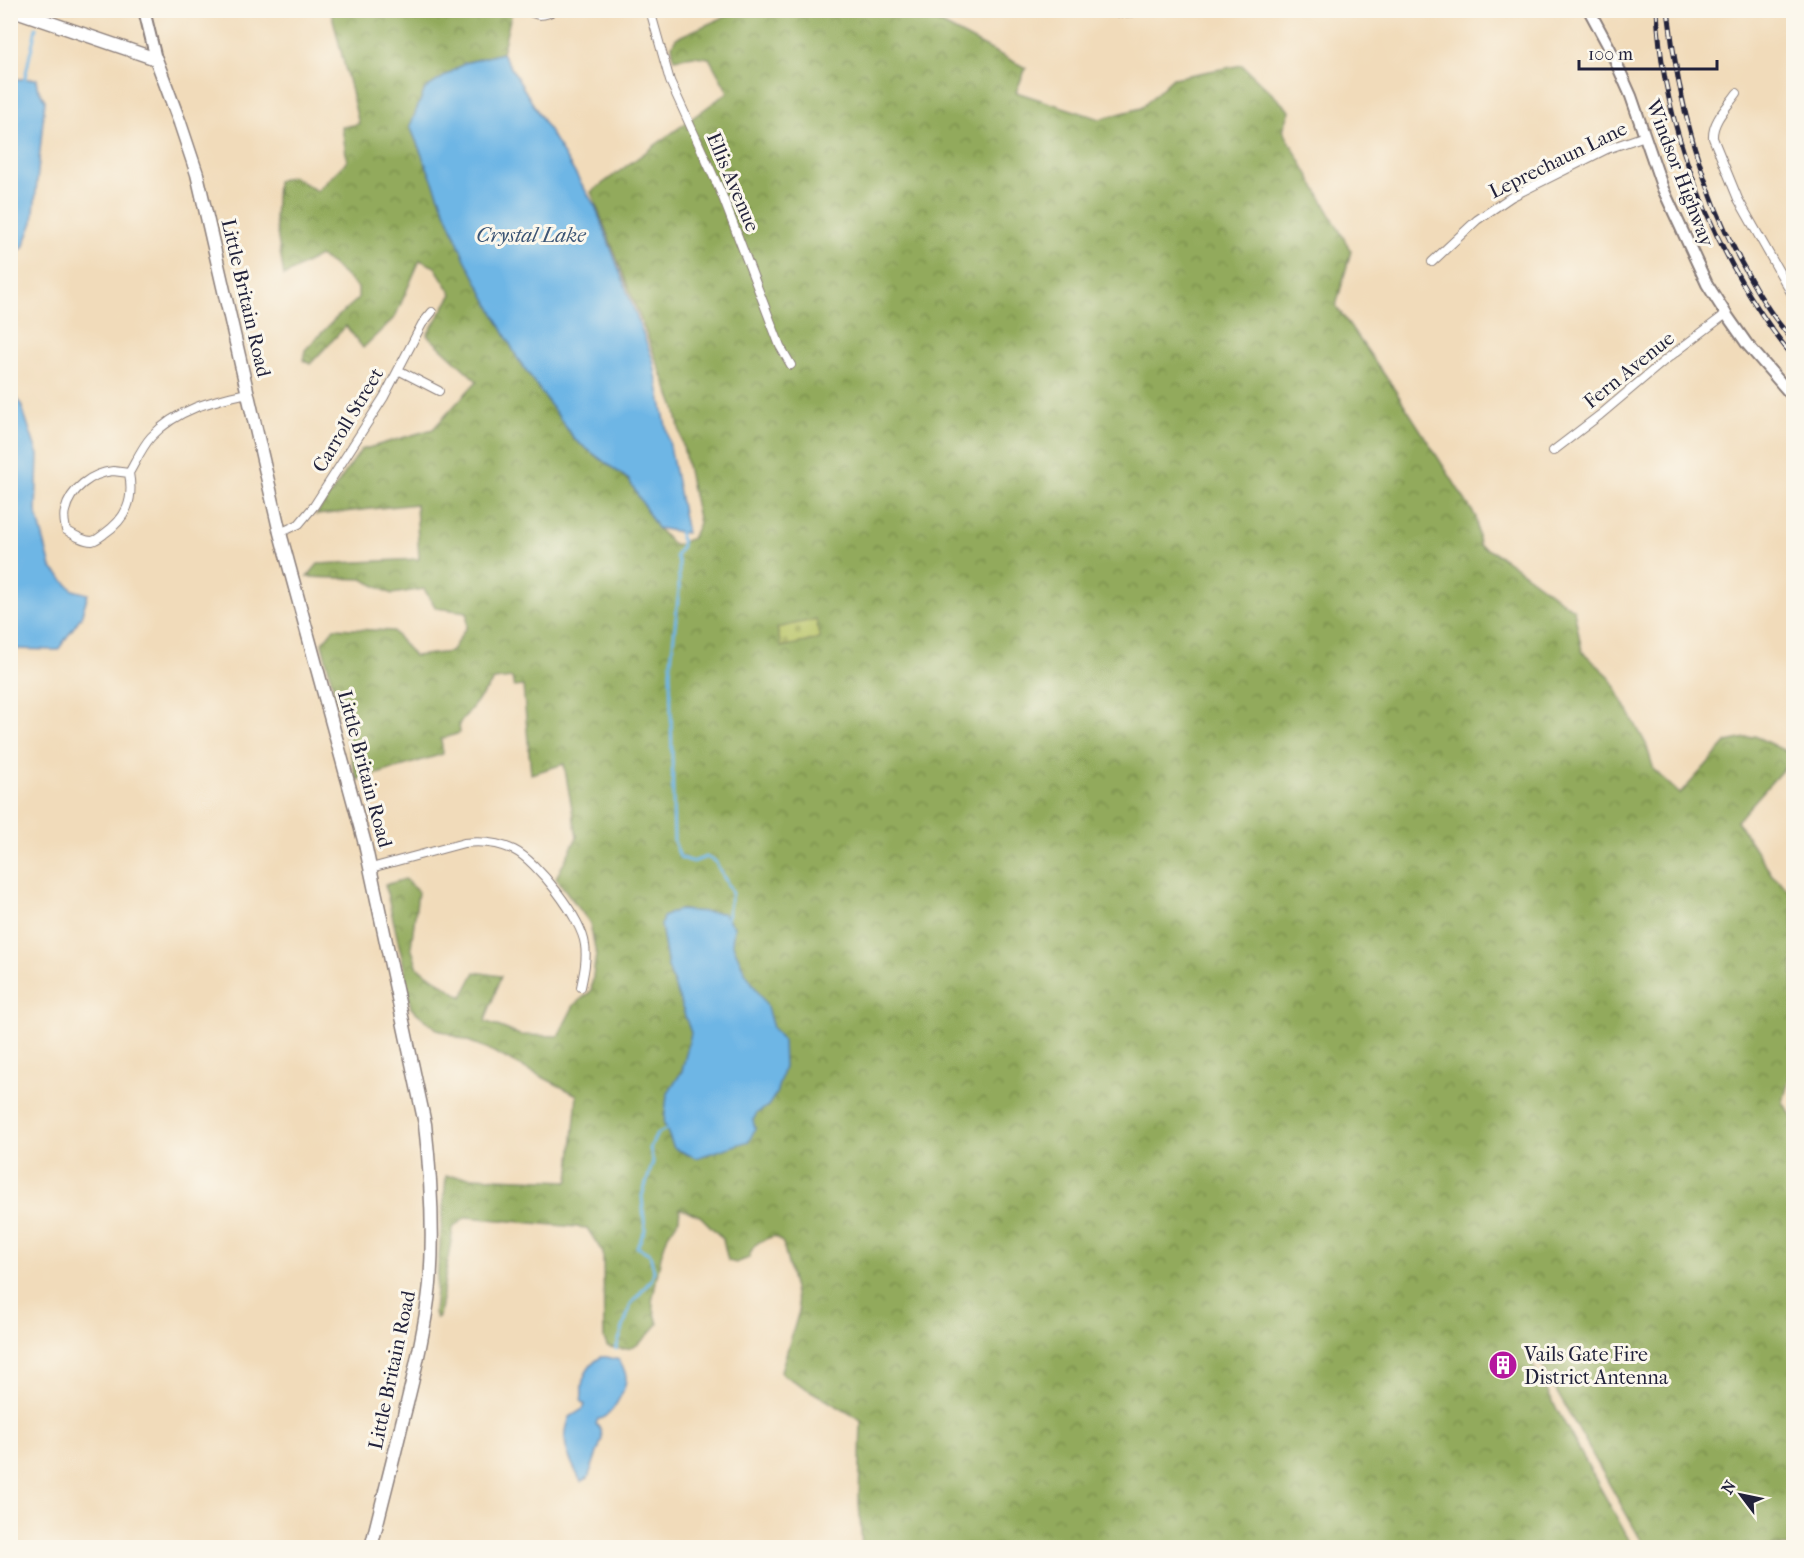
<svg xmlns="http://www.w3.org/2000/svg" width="1804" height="1558" font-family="'IM FELL French Canon',serif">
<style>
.forest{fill:url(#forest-crowns);stroke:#5a664b;stroke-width:1.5}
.cemetery{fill:url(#cemetery-stones);stroke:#6d7350;stroke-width:1.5}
.water{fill:#6eb6e5;stroke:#486c90;stroke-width:1.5}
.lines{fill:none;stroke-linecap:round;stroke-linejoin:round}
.stream{stroke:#6eb6e5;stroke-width:3}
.street-casing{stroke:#8a7e7a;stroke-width:10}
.secondary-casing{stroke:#8a7e7a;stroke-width:14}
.primary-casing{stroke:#8a7e7a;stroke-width:15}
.street{stroke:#fff;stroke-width:8}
.secondary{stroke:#fff;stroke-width:10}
.primary{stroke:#fff;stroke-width:12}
.rail-casing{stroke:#22223b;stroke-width:5}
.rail{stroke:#fbf7ec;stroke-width:3;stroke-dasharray:9;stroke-linecap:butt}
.labels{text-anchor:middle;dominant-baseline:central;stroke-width:6;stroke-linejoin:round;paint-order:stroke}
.street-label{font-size:20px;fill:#22223b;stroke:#fbf7ec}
.poi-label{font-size:20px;fill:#22223b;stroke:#fbf7ec;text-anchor:start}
.water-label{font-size:21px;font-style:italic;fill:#3d5676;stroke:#fbf7ec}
</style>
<defs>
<pattern id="forest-crowns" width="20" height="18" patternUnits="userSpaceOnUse" patternTransform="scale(1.5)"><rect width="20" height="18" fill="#92aa5b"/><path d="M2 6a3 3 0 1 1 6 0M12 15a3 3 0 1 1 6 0" fill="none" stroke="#778a4c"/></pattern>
<pattern id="cemetery-stones" width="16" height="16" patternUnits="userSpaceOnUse" patternTransform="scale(1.5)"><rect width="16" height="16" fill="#b8c466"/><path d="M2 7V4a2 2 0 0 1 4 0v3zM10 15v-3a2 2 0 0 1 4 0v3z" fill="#9ea859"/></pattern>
</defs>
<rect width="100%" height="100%" fill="#fbf7ec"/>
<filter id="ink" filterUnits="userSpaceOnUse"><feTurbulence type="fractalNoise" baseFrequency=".0167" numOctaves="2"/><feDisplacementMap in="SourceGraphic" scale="12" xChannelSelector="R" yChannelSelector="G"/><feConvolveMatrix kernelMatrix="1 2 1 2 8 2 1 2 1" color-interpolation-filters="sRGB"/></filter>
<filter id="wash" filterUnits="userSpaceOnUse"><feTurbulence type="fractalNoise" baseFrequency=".008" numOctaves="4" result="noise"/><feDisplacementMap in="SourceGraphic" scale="24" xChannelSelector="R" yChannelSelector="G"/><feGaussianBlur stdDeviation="1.35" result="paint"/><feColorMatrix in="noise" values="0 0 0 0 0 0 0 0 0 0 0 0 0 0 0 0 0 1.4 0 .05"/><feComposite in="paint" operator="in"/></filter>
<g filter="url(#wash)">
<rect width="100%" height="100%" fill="#f1dbba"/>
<path class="forest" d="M331 11H512L502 53 465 63 410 126 465 259 518 359 575 440 629 480 657 528 675 546 692 538 699 523 675 408 591 192 728 92 709 58 694 56 674 59 672 45 676 38 738 11H924L938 22 1026 68 1016 92 1100 119 1141 108 1173 78 1242 65 1290 111 1283 130 1351 251 1336 306 1391 384 1476 517 1479 545 1502 557 1574 610 1582 651 1609 676 1646 744 1654 770 1680 794 1727 742 1755 736 1793 755V758L1737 821 1772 875 1793 893V1064L1783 1102 1794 1120 1793 1547H1645L1533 1350 1527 1355 1633 1547H862L859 1502 861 1420 783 1375 781 1371 799 1311 783 1243 774 1236C759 1242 753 1242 749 1258L736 1263 728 1261 723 1239 700 1216 680 1208 679 1219 668 1235 661 1256 652 1302 658 1324C641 1343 634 1355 607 1346L604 1338 603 1253 587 1228 466 1217 453 1228 439 1317 436 1318 434 1313 446 1176 569 1181 577 1095 486 1048 437 1029 411 1008 403 962 385 885 405 879 418 892 411 947 418 968 462 997 475 972 501 976 485 1021 520 1035 558 1036 574 1005 591 991 596 954 590 923 556 878 577 837 564 764 531 774 523 686 514 687 512 678 494 680 459 724 460 733 441 739 443 754 357 780 322 643 334 628 393 631 414 656 451 652 467 626V612L436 608 424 589 392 594 362 579 307 577 318 564 419 559 416 504 316 515 361 450 433 429 477 381 427 335 452 294 435 267 420 260 395 317 363 348 346 326 310 364 303 360 305 350 335 319 358 299V288L331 263 319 256 284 276 275 220 277 181 292 176 317 191 347 161 342 127 359 124Z"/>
<path class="cemetery" d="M816 619 820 639 781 647 777 628Z"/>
<path class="water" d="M502 53 595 206 653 360 687 533 657 528 629 480 575 440 518 359 465 259 410 126 425 89 465 63Z
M14 79H37V87L45 100 33 222 23 248 11 255 10 94 13 93Z
M11 396 16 397 21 404 38 455 36 511 51 567 73 590 88 594 81 617 58 650 11 649Z
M677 910 723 913 734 927 732 943 745 972 766 1004 773 1028 783 1041 784 1067 776 1094 768 1106 757 1113 753 1120 755 1129 749 1141 696 1158 674 1148 664 1124 667 1095 682 1071 691 1033 668 967 661 925 663 917Z
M601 1357H607L619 1360C622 1366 626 1371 626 1378 626 1390 610 1420 598 1419L596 1424 601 1430 602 1439 588 1478 581 1482C569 1457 559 1445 570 1417L583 1409 585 1405 581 1400C583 1395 581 1391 582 1386 583 1374 591 1363 601 1357Z"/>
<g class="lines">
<path class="stream" d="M24 82 36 28
M680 532 682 546 676 556 679 563V590L670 671 674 841 680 857 693 862 706 857 715 861 732 892 727 918
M616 1349 631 1304 652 1279 654 1271 650 1254 637 1247 645 1230 642 1196 653 1162 650 1148 657 1134 666 1129"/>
</g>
</g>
<g filter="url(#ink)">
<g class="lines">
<g class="street-casing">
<path id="street" d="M527 10C537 17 544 16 555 10
M650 10 670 81 722 195 780 346 791 365
M1094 10 1124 13 1153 10
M1737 93C1728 106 1712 121 1713 138L1738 199 1794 298
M1432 262 1477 220 1511 197 1607 149 1645 136
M398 370 439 391
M1553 451 1600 415 1664 361 1726 314
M113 471 129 473C134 500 127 518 104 534 100 537 97 540 92 541 83 541 74 535 66 530 65 524 63 517 65 511 70 489 92 473 113 471Z
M129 473C136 461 142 447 151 437 177 409 211 401 247 393
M280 533 299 524 314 506 384 397 422 324 432 312
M371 868 464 843C481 841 497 842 514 850 537 861 582 919 585 945 587 959 584 973 581 987"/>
</g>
<g class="secondary-casing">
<path id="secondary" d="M144 10 156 59
M1589 10 1610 49 1631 96 1663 189 1707 284 1726 314 1747 344 1794 398"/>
</g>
<g class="primary-casing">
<path id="primary" d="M13 10 156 59 180 123 197 174 280 533 365 844 425 1124C431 1178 434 1231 430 1284 425 1331 414 1377 402 1423 392 1465 381 1506 371 1548"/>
</g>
<use href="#street" class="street"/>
<use href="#secondary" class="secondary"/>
<use href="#primary" class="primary"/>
<g class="rail-casing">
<path id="rail" d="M1657 10C1661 105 1696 205 1744 286 1759 311 1774 335 1794 357
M1668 10C1678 103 1701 192 1747 273 1753 284 1759 295 1766 305 1774 318 1784 330 1794 342
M1794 240C1787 267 1787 292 1794 319"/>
</g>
<use href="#rail" class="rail"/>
</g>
</g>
<defs>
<g id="building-disc" transform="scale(1.5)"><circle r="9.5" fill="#b5179e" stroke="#fbf7ec"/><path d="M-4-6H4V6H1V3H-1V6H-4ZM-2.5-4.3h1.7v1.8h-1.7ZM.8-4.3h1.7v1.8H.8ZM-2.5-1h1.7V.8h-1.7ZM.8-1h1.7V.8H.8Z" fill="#fff"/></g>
</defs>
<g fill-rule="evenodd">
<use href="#building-disc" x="1503" y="1365"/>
</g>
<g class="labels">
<g class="street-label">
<text transform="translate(1558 160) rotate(-26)">Leprechaun Lane</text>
<text transform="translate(1680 173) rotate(69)">Windsor Highway</text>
<text transform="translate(733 182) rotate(67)">Ellis Avenue</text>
<text transform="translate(246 298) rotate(77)">Little Britain Road</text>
<text transform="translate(1629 370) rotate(-39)">Fern Avenue</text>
<text transform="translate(348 420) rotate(-59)">Carroll Street</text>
<text transform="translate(365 769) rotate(75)">Little Britain Road</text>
<text transform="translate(392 1370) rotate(-78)">Little Britain Road</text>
</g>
<g class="poi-label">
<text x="1524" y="1354">Vails Gate Fire<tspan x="1524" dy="23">District Antenna</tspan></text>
</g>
<g class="water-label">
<text x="531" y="235">Crystal Lake</text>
</g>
</g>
<rect width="1804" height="1558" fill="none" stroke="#fbf7ec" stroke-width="36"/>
<g transform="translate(1741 1495) rotate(302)" stroke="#fbf7ec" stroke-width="4.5" paint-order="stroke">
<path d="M0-4.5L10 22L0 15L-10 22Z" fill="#22223b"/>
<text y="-9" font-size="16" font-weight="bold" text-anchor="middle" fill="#22223b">N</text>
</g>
<path d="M1579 60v9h138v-9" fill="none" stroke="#22223b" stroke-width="3"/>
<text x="1588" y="60" font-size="18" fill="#22223b" stroke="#fbf7ec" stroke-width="4.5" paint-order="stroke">100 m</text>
</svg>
